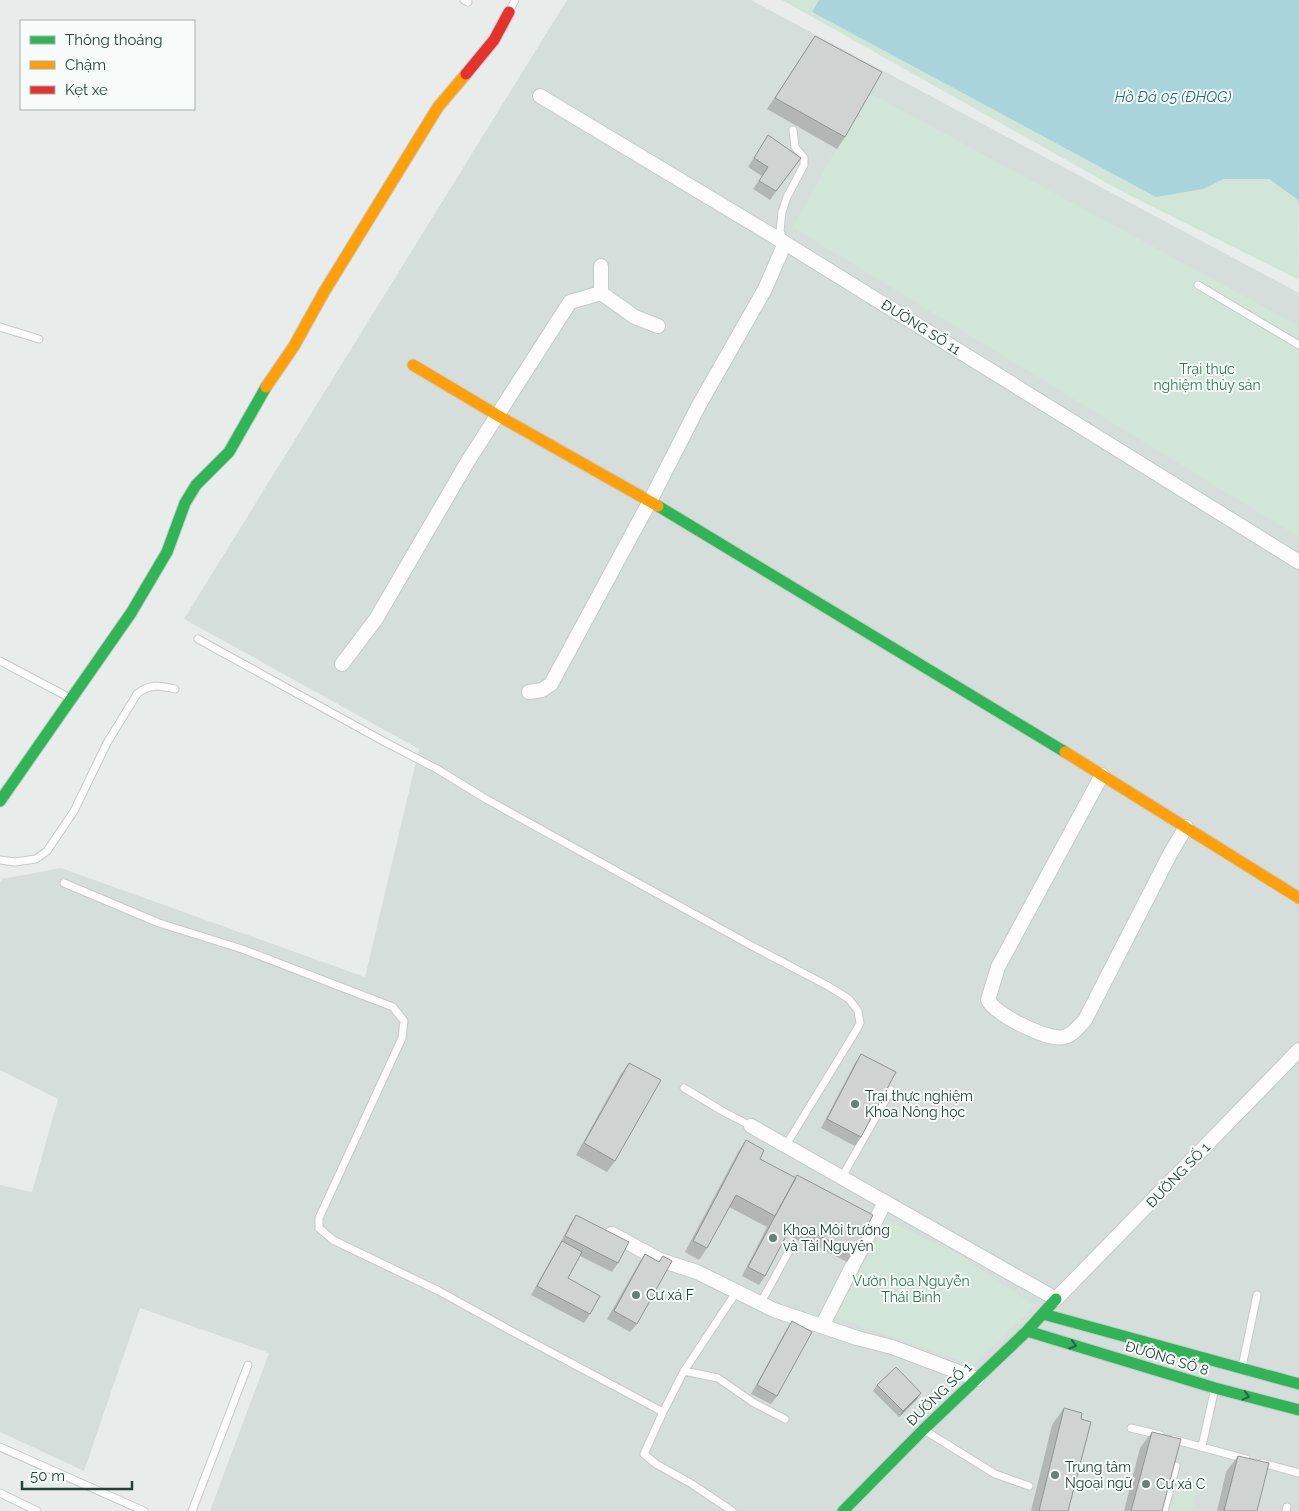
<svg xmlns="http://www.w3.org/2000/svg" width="1299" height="1511" font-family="Raleway,sans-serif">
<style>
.built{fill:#d6dedb}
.green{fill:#d1e6d8}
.water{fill:#a9d4db}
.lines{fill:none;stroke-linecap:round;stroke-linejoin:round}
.lane-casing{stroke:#c5cac8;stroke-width:9}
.street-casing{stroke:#c5cac8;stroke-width:16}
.fast-casing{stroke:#c3cbc8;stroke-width:13}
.slow-casing{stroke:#c3cbc8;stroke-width:13}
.jam-casing{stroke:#c3cbc8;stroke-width:13}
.lane{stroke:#fcfcfc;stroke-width:7}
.street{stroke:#fcfcfc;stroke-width:14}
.fast{stroke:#30b455;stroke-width:11}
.slow{stroke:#ff9f0a;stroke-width:11}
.jam{stroke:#e5322d;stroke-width:11}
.wall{fill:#b2b6b5}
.shaded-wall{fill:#919493}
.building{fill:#cfd4d2;stroke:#919493}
.oneway{stroke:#286442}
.poi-dot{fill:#697e78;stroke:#f7fbf9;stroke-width:2}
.labels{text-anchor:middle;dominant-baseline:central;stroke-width:4;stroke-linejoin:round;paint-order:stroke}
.street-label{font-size:14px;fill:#24423a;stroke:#f7fbf9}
.park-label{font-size:14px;fill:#2d7a4b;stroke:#f7fbf9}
.poi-label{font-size:14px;fill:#24423a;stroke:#f7fbf9;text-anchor:start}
.water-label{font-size:15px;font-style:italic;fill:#1c6f80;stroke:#f7fbf9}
</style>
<rect width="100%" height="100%" fill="#e8edeb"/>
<path class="built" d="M567 0H751L1299 293V1511H210L269 1353 140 1308 84 1471 0 1432V1185L32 1192 58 1099 0 1070V882L2 879 61 868 365 977 419 749 184 619Z"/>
<path class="green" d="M782 0H819L812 12 1155 196 1203 189 1224 179H1269L1298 200 1299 280 1121 191Z
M868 92 1299 326V537L793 227Z
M888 1221 959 1255 1035 1306 973 1365 835 1317Z
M1178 1482 1198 1488 1192 1511H1171Z"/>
<path class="water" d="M819 0H1299V208L1298 200 1269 179H1224L1203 189 1156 197 812 12Z"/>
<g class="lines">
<g class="lane-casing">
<path id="lane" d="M464 0 468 2
M509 12 515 0
M784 241 780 231 782 212 787 197 804 165V158L795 147 793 130
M1198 285 1299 345
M0 327 39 339
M198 639 383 741 437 769 486 799 752 946 828 986 849 999 858 1011 860 1023 857 1029 786 1145
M0 661 70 698
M0 860 15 862 36 859 47 851 74 811 107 743 137 694C149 684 160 685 175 689
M64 883 159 923 242 949 393 1007 404 1021 402 1038 319 1218V1228L333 1240 439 1291 515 1333 663 1412 644 1454 656 1464 692 1484 732 1511
M684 1088 724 1112 751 1126
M842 1177 891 1090
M737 1291 684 1371 718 1378 754 1403 785 1419
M760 1304 793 1244
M1242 1367 1257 1295
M663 1412 684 1371
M1131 1428 1160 1435
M924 1430 995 1474 1029 1486
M1172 1439 1246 1459
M1202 1446 1215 1388
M0 1447 144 1511
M1262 1463 1299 1473
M0 1493 37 1511
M192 1511 248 1365
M1164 1511 1176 1466
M1286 1511 1287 1507"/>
</g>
<g class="street-casing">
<path id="street" d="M540 96 785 243 1299 562
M601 293 635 317 658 326
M342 664 376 619 468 461 570 302 601 293V266
M529 692 542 690 551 684 650 501 699 405 765 289 785 243
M1102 775 998 967 988 1000C996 1015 1048 1041 1064 1037 1073 1035 1078 1027 1085 1020L1170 854 1186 827
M751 1126 1056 1299 1299 1050
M612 1234 660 1260 697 1272 774 1310 857 1338 892 1347 977 1379
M822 1326 885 1202"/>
</g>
<g class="fast-casing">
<path id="fast" d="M658 506 1065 752
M0 801 131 613 167 552 185 503 196 485 229 452 266 387
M1043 1314 1299 1384
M1027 1331 1215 1388 1299 1410
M843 1511 924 1429 1027 1331 1056 1299"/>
</g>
<g class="slow-casing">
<path id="slow" d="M413 365 497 415 658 506
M266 387 294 346 324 292 438 107 466 74
M1065 752 1299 898"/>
</g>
<g class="jam-casing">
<path id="jam" d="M466 74 494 40 509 12"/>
</g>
<use href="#lane" class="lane"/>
<use href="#street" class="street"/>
<use href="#fast" class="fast"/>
<use href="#slow" class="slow"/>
<use href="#jam" class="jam"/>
</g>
<path class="wall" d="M815 36 845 137 837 149 767 109Z
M768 135 801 158 770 200 753 189 762 176 748 167Z
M861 1054V1137L855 1146 821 1128 855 1063Z
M629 1063 615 1161 607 1172 576 1155 621 1074Z
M746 1140 760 1159 853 1253 847 1262 810 1243 808 1246 787 1234 765 1276 759 1285 742 1276 767 1227 729 1207 707 1248 699 1260 685 1252 738 1152Z
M576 1215 618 1263 612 1272 580 1256 568 1278 590 1314 584 1323 531 1295 559 1245 570 1224Z
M645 1254 659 1262 663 1256 637 1324 630 1332 607 1319 639 1263Z
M792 1321 777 1396 771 1404 751 1394 786 1330Z
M877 1385 917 1399 899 1417 873 1391Z
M1064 1408 1081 1419 1068 1511H1031L1052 1425Z
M1152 1432 1162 1511H1124L1140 1448Z
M1238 1456 1257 1511H1217L1226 1472Z"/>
<path class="shaded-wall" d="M921 1393 917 1399 899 1417 903 1411Z"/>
<path class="building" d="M815 36 882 72 845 137 775 98Z
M768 135 801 158 776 191 759 181 768 167 754 158Z
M861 1054 896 1072 861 1137 827 1119Z
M629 1063 661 1080 615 1161 584 1143Z
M746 1140 764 1150 760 1159 796 1178 775 1216 736 1195 707 1248 693 1241Z
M797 1175 873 1215 853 1253 816 1234 814 1237 792 1225 765 1276 748 1267Z
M576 1215 629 1242 618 1263 565 1236Z
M562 1241 582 1252 568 1278 600 1296 590 1314 537 1286Z
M645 1254 659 1262 663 1256 672 1261 637 1324 614 1311Z
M792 1321 812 1332 777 1396 757 1385Z
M896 1367 921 1393 903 1411 877 1385Z
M1064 1408 1082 1413 1081 1419 1091 1422 1068 1511H1039Z
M1152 1432 1181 1439 1162 1511H1131Z
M1238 1456 1269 1463 1257 1511H1224Z"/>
<defs><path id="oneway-chevron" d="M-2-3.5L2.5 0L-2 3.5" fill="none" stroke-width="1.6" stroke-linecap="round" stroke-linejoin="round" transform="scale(1.25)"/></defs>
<g class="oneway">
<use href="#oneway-chevron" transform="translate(1073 1345) rotate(17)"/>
<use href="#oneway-chevron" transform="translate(1246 1396) rotate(15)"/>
</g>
<g class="poi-dot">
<circle cx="855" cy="1104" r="5"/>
<circle cx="773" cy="1238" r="5"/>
<circle cx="636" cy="1295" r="5"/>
<circle cx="1055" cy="1475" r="5"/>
<circle cx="1146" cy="1484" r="5"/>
</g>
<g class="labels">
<g class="street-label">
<text transform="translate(921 327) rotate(32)">ĐƯỜNG SỐ 11</text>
<text transform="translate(1178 1175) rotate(-46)">ĐƯỜNG SỐ 1</text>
<text transform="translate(1167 1358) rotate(17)">ĐƯỜNG SỐ 8</text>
<text transform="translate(939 1394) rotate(-44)">ĐƯỜNG SỐ 1</text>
</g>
<g class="park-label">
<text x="1207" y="369">Trại thực<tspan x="1207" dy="16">nghiệm thủy sản</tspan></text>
<text x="911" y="1281">Vườn hoa Nguyễn<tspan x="911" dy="16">Thái Bình</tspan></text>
</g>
<g class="poi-label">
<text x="865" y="1096">Trại thực nghiệm<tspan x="865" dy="16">Khoa Nông học</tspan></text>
<text x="783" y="1230">Khoa Môi trường<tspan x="783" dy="16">và Tài Nguyên</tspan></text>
<text x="646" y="1295">Cư xá F</text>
<text x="1065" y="1467">Trung tâm<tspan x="1065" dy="16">Ngoại ngữ</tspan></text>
<text x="1156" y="1484">Cư xá C</text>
</g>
<g class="water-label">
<text x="1173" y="97">Hồ Đá 05 (ĐHQG)</text>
</g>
</g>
<rect x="20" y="20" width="175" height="90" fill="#f7fbf9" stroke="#a3b1ad"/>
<rect x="30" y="36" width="25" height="8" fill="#30b455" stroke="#a3b1ad"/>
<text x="65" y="45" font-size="15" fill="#24423a">Thông thoáng</text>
<rect x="30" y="61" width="25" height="8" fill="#ff9f0a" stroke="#a3b1ad"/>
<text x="65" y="70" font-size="15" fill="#24423a">Chậm</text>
<rect x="30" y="86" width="25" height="8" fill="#e5322d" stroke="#a3b1ad"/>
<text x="65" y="95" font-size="15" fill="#24423a">Kẹt xe</text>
<path d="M22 1481v8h110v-8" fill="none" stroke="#24423a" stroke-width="2.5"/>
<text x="30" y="1481" font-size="15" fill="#24423a" stroke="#f7fbf9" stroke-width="4" paint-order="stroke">50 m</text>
</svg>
